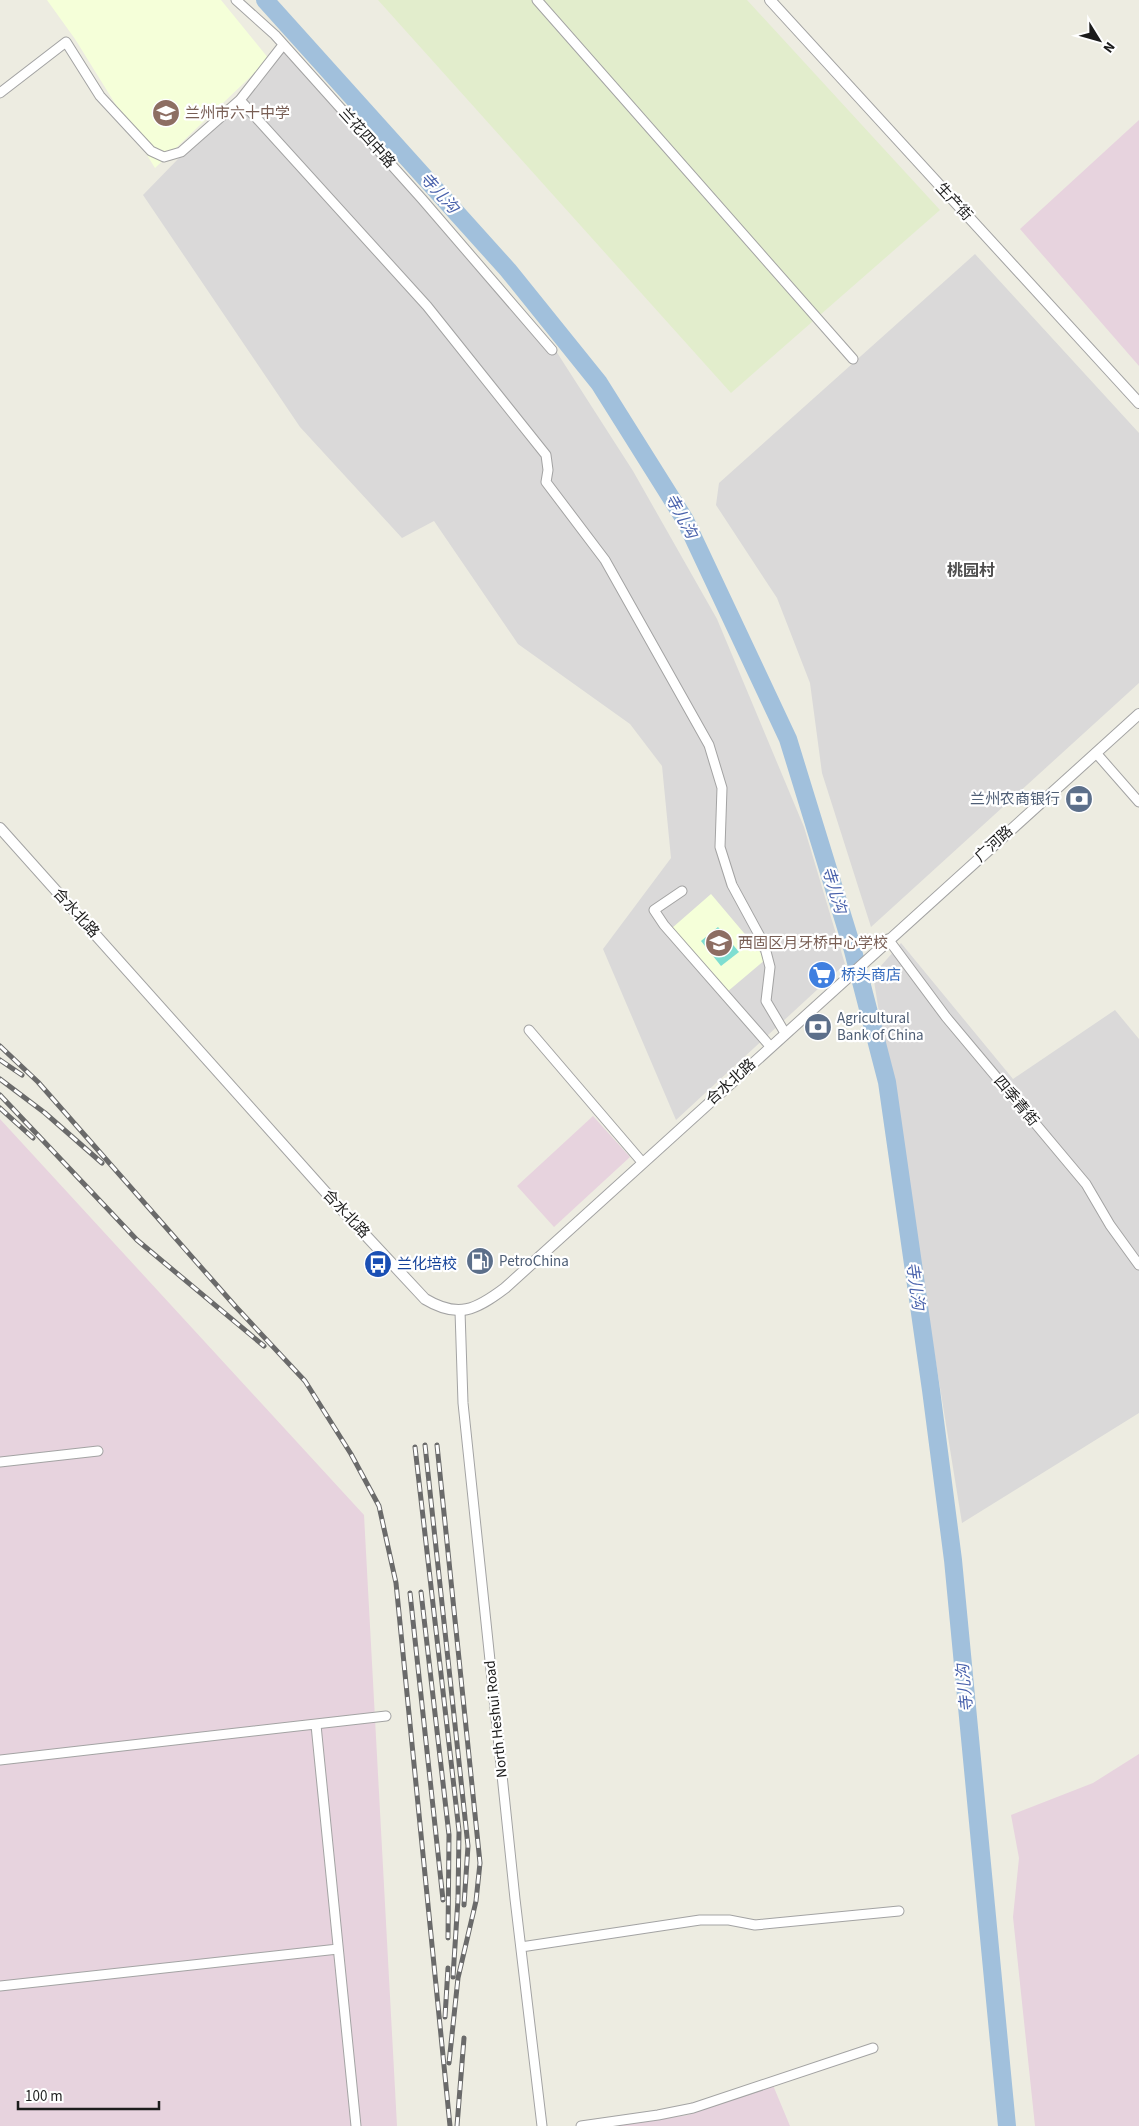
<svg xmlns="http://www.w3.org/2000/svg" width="1139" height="2126" font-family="'Source Sans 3','Noto Sans SC',sans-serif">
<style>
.residential{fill:#dad9d9}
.industrial{fill:#e7d3de}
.education{fill:#f5ffd9}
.farmland{fill:#e2edcc}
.pitch{fill:#7eded1}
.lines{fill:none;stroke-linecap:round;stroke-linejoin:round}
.river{stroke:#a1c0dc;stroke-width:18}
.minor-casing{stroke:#a3a3a3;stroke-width:11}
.tertiary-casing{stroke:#a3a3a3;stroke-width:12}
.minor{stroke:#fff;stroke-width:9}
.tertiary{stroke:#fff;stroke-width:10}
.rail-casing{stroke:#6a6a6a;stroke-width:5}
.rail{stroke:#fff;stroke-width:3;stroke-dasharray:9;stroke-linecap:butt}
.labels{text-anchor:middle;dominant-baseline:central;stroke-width:4.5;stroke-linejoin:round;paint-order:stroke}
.education-label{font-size:15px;fill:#785e54;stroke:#fff;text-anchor:start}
.street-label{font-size:15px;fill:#1c1c1c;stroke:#fff}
.service-label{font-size:15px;fill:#4e5e75;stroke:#fff;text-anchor:start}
.shop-label{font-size:15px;fill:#366cbe;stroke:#fff;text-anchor:start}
.transit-label{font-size:15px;fill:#164399;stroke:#fff;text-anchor:start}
.water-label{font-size:16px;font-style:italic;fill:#4861ab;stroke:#fff}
.neighbourhood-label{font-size:16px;font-weight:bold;fill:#4f4f4f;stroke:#fff}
</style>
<rect width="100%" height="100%" fill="#edece1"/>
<path class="residential" d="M285 49 556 351 633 471 717 619 804 827 845 964 676 1120 603 949 671 858 662 766 630 724 518 644 434 521 402 538 300 427 143 195Z
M975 254 1139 433V683L871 927 822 773 810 683 777 598 716 505 719 483Z
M901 943 1013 1079 1115 1010 1139 1039V1413L962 1523 873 975Z"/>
<path class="industrial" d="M1139 120V366L1020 229Z
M593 1116 630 1157 554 1227 517 1186Z
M0 1119 364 1515 397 2126H0Z
M1139 1754V2126H1035L1013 1917 1019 1858 1011 1815 1093 1783Z
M770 2078 790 2126H614L688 2115Z"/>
<path class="education" d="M47 0H221L269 59 155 168 75 39Z
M711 894 766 959 727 992 672 928Z"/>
<path class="farmland" d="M378 0H747L940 210 731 393Z"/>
<path class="pitch" d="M718 927 739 952 721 966 701 941Z"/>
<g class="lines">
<path class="river" d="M265 0 508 270 599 383 685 520 788 739 852 947 887 1082 931 1390 953 1560 1007 2126"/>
<g class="minor-casing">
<path id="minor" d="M236 0 275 35 422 199 552 350
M537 0 853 359
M0 93 66 42 100 96 151 151 164 157 181 152 240 100 283 45
M240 100 427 306 546 455 548 470 546 482 605 560 709 745 722 788 720 847 732 885 764 944 770 967 766 1001 785 1033
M1096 753 1139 802
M682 891 654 910 664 925 770 1046
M888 939 946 1017 1086 1184 1110 1225 1139 1265
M529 1030 642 1162
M460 1311 463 1403 515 1899 542 2126
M0 1462 98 1451
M316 1725 356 2126
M0 1760 386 1716
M521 1947 700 1920H729L755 1925 899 1911
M0 1986 338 1949
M581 2126 658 2115 693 2108 873 2048"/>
</g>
<g class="tertiary-casing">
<path id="tertiary" d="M770 0 1139 403
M0 828 329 1196 425 1299C458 1319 476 1310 505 1288L1139 714"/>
</g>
<use href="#minor" class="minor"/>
<use href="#tertiary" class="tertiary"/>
<g class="rail-casing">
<path id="rail" d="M0 1046 38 1082 236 1307 305 1381 351 1454 379 1506 396 1583 450 2126
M0 1060 22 1075
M0 1079 45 1113 102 1163
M0 1095 137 1240 264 1346
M0 1108 33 1138
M425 1445 468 1846 464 1905
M437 1445 480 1863 476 1901 458 1978 449 2063
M415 1447 459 1831 458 1899 453 1977
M421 1592 449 1835 448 1938
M410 1593 443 1900
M445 2017 448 1968
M457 2126 464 2038"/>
</g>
<use href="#rail" class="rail"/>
</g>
<defs>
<g id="school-disc" transform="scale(1.4375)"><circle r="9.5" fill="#8d6e63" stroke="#fff"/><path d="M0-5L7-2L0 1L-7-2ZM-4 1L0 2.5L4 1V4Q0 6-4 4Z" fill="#fff"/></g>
<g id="bank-disc" transform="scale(1.4375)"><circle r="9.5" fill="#5c6f8a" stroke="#fff"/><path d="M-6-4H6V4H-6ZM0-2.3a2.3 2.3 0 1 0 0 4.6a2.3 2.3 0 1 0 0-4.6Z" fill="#fff"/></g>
<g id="supermarket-disc" transform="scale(1.4375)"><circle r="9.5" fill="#3f7fe0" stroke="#fff"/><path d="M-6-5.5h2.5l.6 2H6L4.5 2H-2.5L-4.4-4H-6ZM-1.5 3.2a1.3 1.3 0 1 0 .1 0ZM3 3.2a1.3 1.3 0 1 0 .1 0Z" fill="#fff"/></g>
<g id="fuel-disc" transform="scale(1.4375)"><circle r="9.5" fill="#5c6f8a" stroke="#fff"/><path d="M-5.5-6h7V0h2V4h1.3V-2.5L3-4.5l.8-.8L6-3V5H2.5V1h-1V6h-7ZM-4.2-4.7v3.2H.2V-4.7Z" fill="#fff"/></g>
<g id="bus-disc" transform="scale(1.4375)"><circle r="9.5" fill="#1a4fb4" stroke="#fff"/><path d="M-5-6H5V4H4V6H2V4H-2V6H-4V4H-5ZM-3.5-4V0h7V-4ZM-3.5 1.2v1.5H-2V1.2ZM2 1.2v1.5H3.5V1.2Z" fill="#fff"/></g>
</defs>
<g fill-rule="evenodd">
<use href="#school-disc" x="166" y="113"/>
<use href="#bank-disc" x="1079" y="799"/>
<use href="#school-disc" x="719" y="943"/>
<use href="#supermarket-disc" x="822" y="975"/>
<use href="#bank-disc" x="818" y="1027"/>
<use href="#fuel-disc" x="480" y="1261"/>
<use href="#bus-disc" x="378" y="1264"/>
</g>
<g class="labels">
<g class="education-label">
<text x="185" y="113">兰州市六十中学</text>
<text x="738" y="943">西固区月牙桥中心学校</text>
</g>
<g class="street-label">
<text transform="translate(367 138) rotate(48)">兰花四中路</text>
<text transform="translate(954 202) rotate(47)">生产街</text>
<text transform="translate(994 844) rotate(-42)">广河路</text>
<text transform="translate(76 913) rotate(48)">合水北路</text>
<text transform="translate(731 1082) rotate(-42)">合水北路</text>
<text transform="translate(1016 1101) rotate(50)">四季青街</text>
<text transform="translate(346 1214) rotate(47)">合水北路</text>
<text transform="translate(496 1719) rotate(-96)">North Heshui Road</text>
</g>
<g class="service-label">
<text x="1060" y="799" text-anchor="end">兰州农商银行</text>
<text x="837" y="1018">Agricultural<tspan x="837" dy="17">Bank of China</tspan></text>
<text x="499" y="1261">PetroChina</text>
</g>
<g class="shop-label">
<text x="841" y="975">桥头商店</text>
</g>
<g class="transit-label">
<text x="397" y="1264">兰化培校</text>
</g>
<g class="water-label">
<text transform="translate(439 193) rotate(48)">寺儿沟</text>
<text transform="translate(681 516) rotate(61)">寺儿沟</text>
<text transform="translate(834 890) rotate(73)">寺儿沟</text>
<text transform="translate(915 1286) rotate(82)">寺儿沟</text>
<text transform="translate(965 1688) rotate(-96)">寺儿沟</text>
</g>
<g class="neighbourhood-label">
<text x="971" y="571">桃园村</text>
</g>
</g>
<g transform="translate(1099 40) rotate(127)" stroke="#ffffff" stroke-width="4" paint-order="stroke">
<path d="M0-4L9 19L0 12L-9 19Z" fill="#1c1c1c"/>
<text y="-8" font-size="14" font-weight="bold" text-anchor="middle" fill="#1c1c1c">N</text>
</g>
<path d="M18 2101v8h141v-8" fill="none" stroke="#1c1c1c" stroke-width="2.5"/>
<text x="25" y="2101" font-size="15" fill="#1c1c1c" stroke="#ffffff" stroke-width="4" paint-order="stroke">100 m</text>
</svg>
